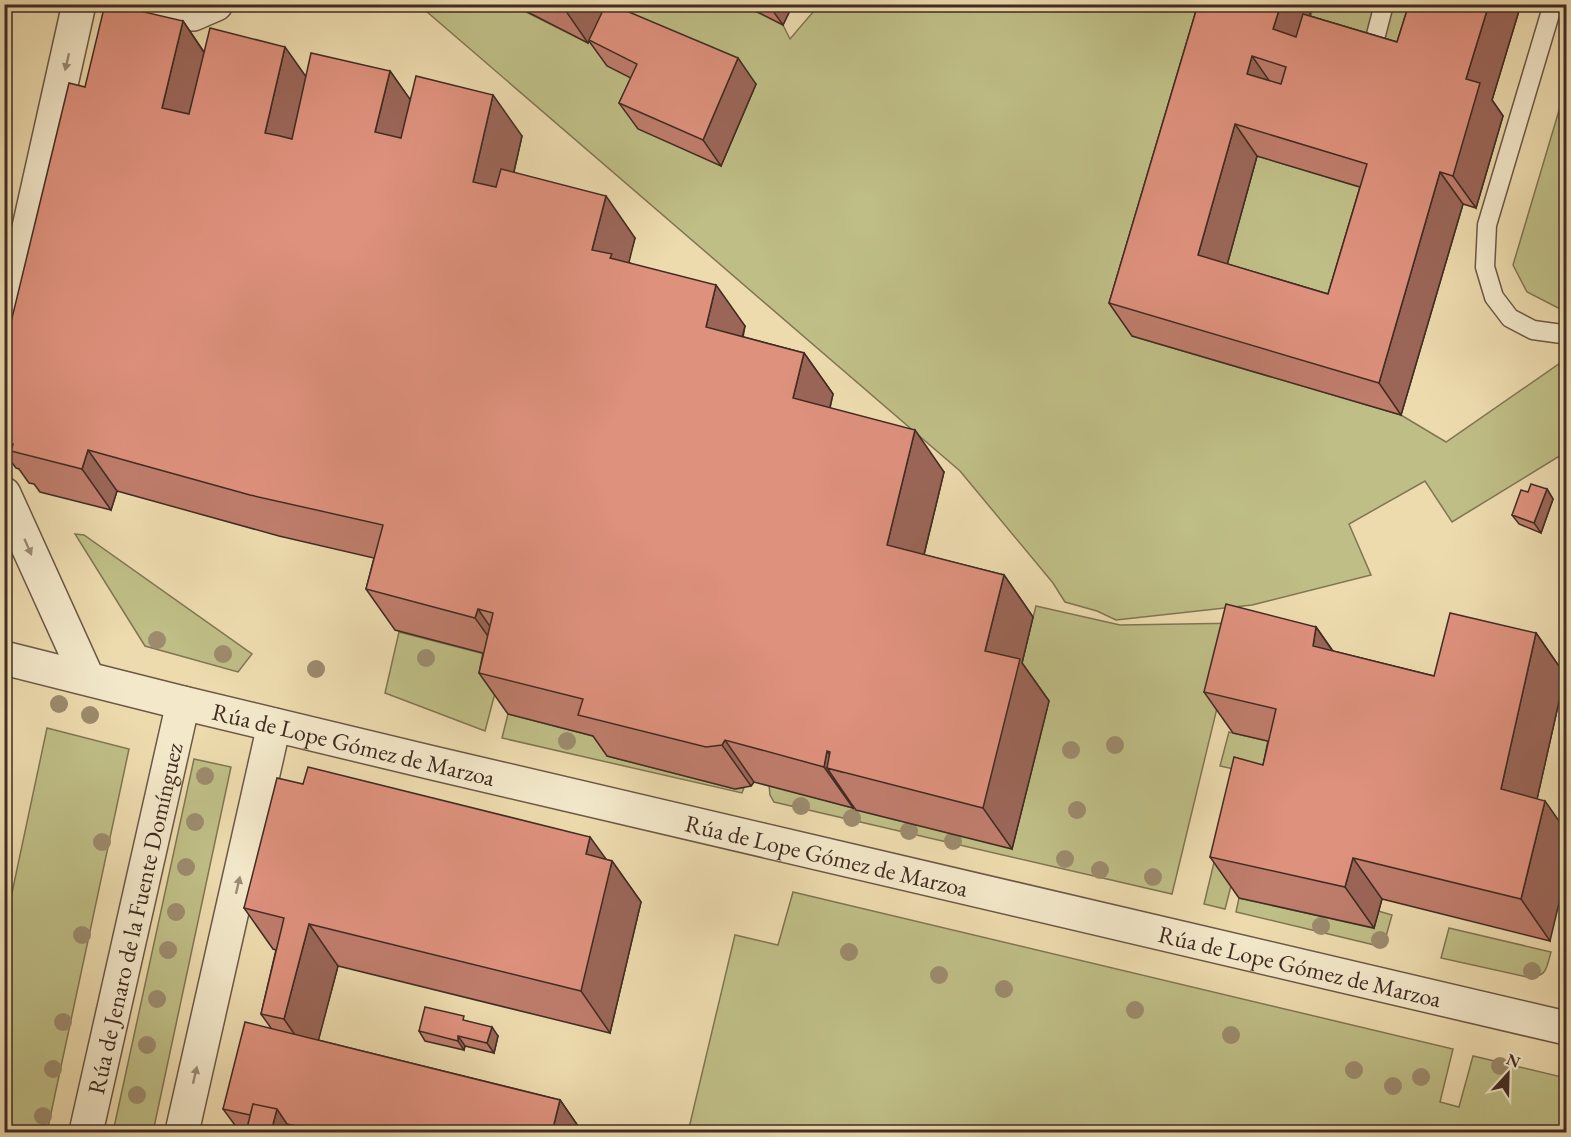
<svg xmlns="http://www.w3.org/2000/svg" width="1571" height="1137" font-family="'EB Garamond',serif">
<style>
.green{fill:#bfbe86;stroke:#807554;stroke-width:1.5}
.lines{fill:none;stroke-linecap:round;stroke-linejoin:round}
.lane-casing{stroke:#6c5846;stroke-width:21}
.street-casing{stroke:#6c5846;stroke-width:36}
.lane{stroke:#f3e8ca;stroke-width:18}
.street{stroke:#f3e8ca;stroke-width:33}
.tree{fill:#9c8b6d}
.wall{fill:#bf7d6c;stroke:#412c23;stroke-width:1.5;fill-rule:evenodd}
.shaded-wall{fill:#9b6658;stroke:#412c23;stroke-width:1.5}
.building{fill:#de917d;stroke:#412c23;stroke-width:1.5;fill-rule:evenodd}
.oneway{fill:#9a8a76}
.labels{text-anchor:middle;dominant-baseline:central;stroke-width:4.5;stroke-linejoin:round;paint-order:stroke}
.street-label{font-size:24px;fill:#412c23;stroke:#f3e8ca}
</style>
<rect width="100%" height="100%" fill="#eddbae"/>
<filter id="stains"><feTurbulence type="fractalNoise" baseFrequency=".00333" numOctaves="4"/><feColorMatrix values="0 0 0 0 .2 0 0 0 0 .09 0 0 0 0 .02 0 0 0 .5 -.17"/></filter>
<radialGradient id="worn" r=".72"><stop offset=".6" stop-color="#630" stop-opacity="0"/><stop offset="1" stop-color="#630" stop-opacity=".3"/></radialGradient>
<path class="green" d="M419 5H512L588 43 608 5H742L783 25 790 39 819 5H1231L1132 336 1401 415 1446 442 1566 359V452L1452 522 1425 481 1349 524 1371 575 1252 605 1116 620 1097 611 1065 602 1053 583 960 471Z
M1314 5H1442L1420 75 1296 62Z
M1566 87V312L1527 292 1513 265Z
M1257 156 1389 196 1350 326 1221 287Z
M75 534 84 535 252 654 238 672 145 646Z
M1036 606 1120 625 1245 623 1226 671 1172 894 774 802 770 795 769 785 853 808 856 793 1014 692Z
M399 632 504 659 485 731 385 693Z
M508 714 612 741 607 756 735 789 744 788 742 793 502 738Z
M47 728 129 749 47 1132H5V921H6Z
M1229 732 1305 750 1297 783 1220 766Z
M194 759 231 767 153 1132H113Z
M1231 792 1243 840 1225 909 1204 904Z
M793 892 1453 1049 1440 1102 1459 1107 1473 1056 1566 1078V1132H688L735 935 778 945Z
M1239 898 1373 928 1378 911 1392 915 1383 947 1236 912Z
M1449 928 1551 952C1546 970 1547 977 1527 977L1441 958Z"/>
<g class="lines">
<g class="lane-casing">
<path id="lane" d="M1553 4 1487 225 1485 267 1494 297 1510 318 1533 330 1562 334
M1370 58 1384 4"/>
</g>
<g class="street-casing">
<g id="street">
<path d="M143 4 193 14 216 4"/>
<path d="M4 339 79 4"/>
<path d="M4 494 87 677"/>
<path id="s1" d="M4 658 183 703 433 763 1566 1028"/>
<path id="s2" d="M86 1132 183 703"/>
<path d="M182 1132 274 725"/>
</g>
</g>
<use href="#lane" class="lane"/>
<use href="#street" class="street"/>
</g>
<g class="tree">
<circle cx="157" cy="640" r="9"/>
<circle cx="223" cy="654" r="9"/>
<circle cx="426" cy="658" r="9"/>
<circle cx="316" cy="669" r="9"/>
<circle cx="59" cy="704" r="9"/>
<circle cx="90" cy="715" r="9"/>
<circle cx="567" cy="741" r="9"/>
<circle cx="1115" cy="745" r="9"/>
<circle cx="1071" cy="750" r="9"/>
<circle cx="205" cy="776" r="9"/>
<circle cx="801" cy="806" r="9"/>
<circle cx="1077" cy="810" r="9"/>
<circle cx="852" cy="818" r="9"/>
<circle cx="195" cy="822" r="9"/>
<circle cx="909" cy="831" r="9"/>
<circle cx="953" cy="841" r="9"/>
<circle cx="102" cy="842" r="9"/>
<circle cx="1065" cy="859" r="9"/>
<circle cx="186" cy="867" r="9"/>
<circle cx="1100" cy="870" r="9"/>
<circle cx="1153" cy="877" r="9"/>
<circle cx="176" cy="912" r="9"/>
<circle cx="1321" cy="926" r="9"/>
<circle cx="82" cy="935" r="9"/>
<circle cx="1380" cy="940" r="9"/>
<circle cx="168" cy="950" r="9"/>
<circle cx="849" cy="952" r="9"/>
<circle cx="1532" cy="971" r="9"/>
<circle cx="939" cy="975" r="9"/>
<circle cx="1004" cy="989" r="9"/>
<circle cx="157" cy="999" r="9"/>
<circle cx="1135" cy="1010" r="9"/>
<circle cx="63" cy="1022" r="9"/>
<circle cx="1231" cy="1035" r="9"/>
<circle cx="147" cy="1045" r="9"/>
<circle cx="1500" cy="1066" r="9"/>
<circle cx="53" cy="1069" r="9"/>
<circle cx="1354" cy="1070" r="9"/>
<circle cx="1421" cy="1077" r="9"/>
<circle cx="1393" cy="1086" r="9"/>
<circle cx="137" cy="1095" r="9"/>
<circle cx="43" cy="1116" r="9"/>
</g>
<path class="wall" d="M512 4H610L756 84 721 166 638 129 619 103 631 78 607 66 589 41 588 43Z
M742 4H793L783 25Z
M1198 4 1310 16 1397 42 1409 4H1521L1492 100 1503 116 1476 208 1463 204 1401 415 1132 336 1109 303ZM1257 156 1360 187 1328 294 1227 264Z
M183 21 204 52 306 77 390 71 410 100 522 136 514 172 635 238 628 262 745 326 743 337 804 353 833 394 830 408 944 472 924 555 1004 575 1033 617 1022 663 1049 701 1012 849 856 810 853 806V808L754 782 751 786 735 789 607 756 593 736 508 714 479 673 483 653 395 630 366 589 374 558 279 536 117 491 111 510 40 492 34 484 29 483 19 469 16 468 4 452V351L85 87Z
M1547 489 1553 499 1541 533 1519 524 1512 515 1528 492Z
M1316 627 1333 651 1434 676 1536 633 1565 675 1537 799 1550 941 1382 899 1374 928 1239 898 1210 857 1263 765 1268 741 1233 733 1204 692Z
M303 784 612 861 641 902 610 1033 338 966 318 1040 560 1100 578 1126 577 1132H240L223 1109 271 1028 261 1014 276 950 273 949 244 908Z
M467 1021 498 1036 494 1053 465 1046 464 1050 425 1041 419 1031Z"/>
<path class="shaded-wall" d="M561 4H608L588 43Z
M768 4H793L783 25Z
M1281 4H1313L1296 62 1273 29Z
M1489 4H1521L1492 100 1503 116 1476 208 1453 176 1466 79Z
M183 21 211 63 191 150 162 108Z
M285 47 314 88 294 174 265 133Z
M1252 56 1275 89 1247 74Z
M738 58 756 84 721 166 703 140Z
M390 71 419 112 404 173 375 132Z
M493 95 522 136 502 223 473 182Z
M1235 124 1257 156 1221 287 1198 255Z
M1440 172 1463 204 1401 415 1379 383Z
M606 196 635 238 626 274 592 250Z
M716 285 745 326 734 369 706 327Z
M804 353 833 394 822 440 793 398Z
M915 430 944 472 916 587 887 545Z
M88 450 117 491 111 510 82 469Z
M1547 489 1553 499 1541 533 1534 523Z
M1004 575 1033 617 1022 663 1049 701 1012 849 983 808 985 651Z
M478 609 507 651 504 659 475 618Z
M1316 627 1345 669 1313 646Z
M1536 633 1565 675 1530 830 1501 789Z
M725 740 754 782 751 786 722 745Z
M827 751 842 772 827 768 853 806V808L824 767Z
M1545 801 1566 831V874L1550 941 1521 899Z
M590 837 611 866 612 861 641 902 610 1033 581 991 586 854Z
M1353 858 1382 899 1374 928 1345 887Z
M309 924 338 966 313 1061 284 1019Z
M492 1027 498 1036 494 1053 487 1043Z
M458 1036 465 1046 464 1050 458 1041Z
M560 1100 578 1126 577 1132H552Z
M277 1109 293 1132H271Z"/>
<path class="building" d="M105 4H110L183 21 162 108 189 114 210 28 285 47 265 133 280 136 292 139 311 53 390 71 375 132 401 138 416 76 493 95 473 182 496 187 501 169 606 196 592 250 612 254 610 258 716 285 706 327 804 353 793 398 915 430 887 545 1004 575 985 651 1020 659 983 808 827 768 830 752 827 751 824 767 725 740 722 745 706 747 578 715 583 699 479 673 493 613 478 609 475 618 366 589 383 525 250 495 88 450 82 469 11 451 13 444 4 442V351L69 83 85 87Z
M606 4H610L738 58 703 140 619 103 637 64 589 40Z
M1198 4H1281L1273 29 1296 37 1303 14 1397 42 1409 4H1489L1466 79 1480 83 1453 176 1440 172 1379 383 1109 303ZM1252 56 1286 67 1281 84 1247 74ZM1235 124 1367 164 1328 294 1198 255Z
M1531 484 1547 489 1534 523 1512 515 1521 490 1528 492Z
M1226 604 1316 627 1313 646 1434 676 1450 613 1536 633 1501 789 1545 801 1521 899 1353 858 1345 887 1210 857 1234 757 1263 765 1276 709 1204 692Z
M308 767 590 837 586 854 612 861 581 991 309 924 284 1019 261 1014 284 918 244 908 277 778 303 784Z
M425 1007 464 1016 463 1020 492 1027 487 1043 458 1036V1041L419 1031Z
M245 1022 560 1100 552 1132H326L287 1124 277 1109 253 1104 250 1115 223 1109Z
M253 1104 277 1109 271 1132H246Z"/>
<defs><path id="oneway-solid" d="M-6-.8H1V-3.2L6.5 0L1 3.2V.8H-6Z" transform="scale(1.5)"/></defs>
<g class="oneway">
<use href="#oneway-solid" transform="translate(67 62) rotate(103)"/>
<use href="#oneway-solid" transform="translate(28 547) rotate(66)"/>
<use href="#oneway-solid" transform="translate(238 885) rotate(-77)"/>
<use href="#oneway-solid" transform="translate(195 1075) rotate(-77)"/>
</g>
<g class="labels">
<g class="street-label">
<text stroke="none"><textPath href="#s1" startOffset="360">Rúa de Lope Gómez de Marzoa</textPath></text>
<text stroke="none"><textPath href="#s1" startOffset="846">Rúa de Lope Gómez de Marzoa</textPath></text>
<text stroke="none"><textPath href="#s2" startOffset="219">Rúa de Jenaro de la Fuente Domínguez</textPath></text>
<text stroke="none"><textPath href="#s1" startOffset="1332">Rúa de Lope Gómez de Marzoa</textPath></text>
</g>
</g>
<rect width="1571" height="1137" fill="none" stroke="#eddbae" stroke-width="24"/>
<rect x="6" y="6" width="1559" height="1125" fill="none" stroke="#412c23" stroke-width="3"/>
<rect x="12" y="12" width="1547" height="1113" fill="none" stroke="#412c23" stroke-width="1.5"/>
<g transform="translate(1508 1074) rotate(22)" stroke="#f3e8ca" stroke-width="4.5" paint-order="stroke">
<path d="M0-4.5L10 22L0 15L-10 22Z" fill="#412c23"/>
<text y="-9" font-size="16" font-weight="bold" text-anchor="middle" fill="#412c23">N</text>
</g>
<rect width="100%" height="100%" filter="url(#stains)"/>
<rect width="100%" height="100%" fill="url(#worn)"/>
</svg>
